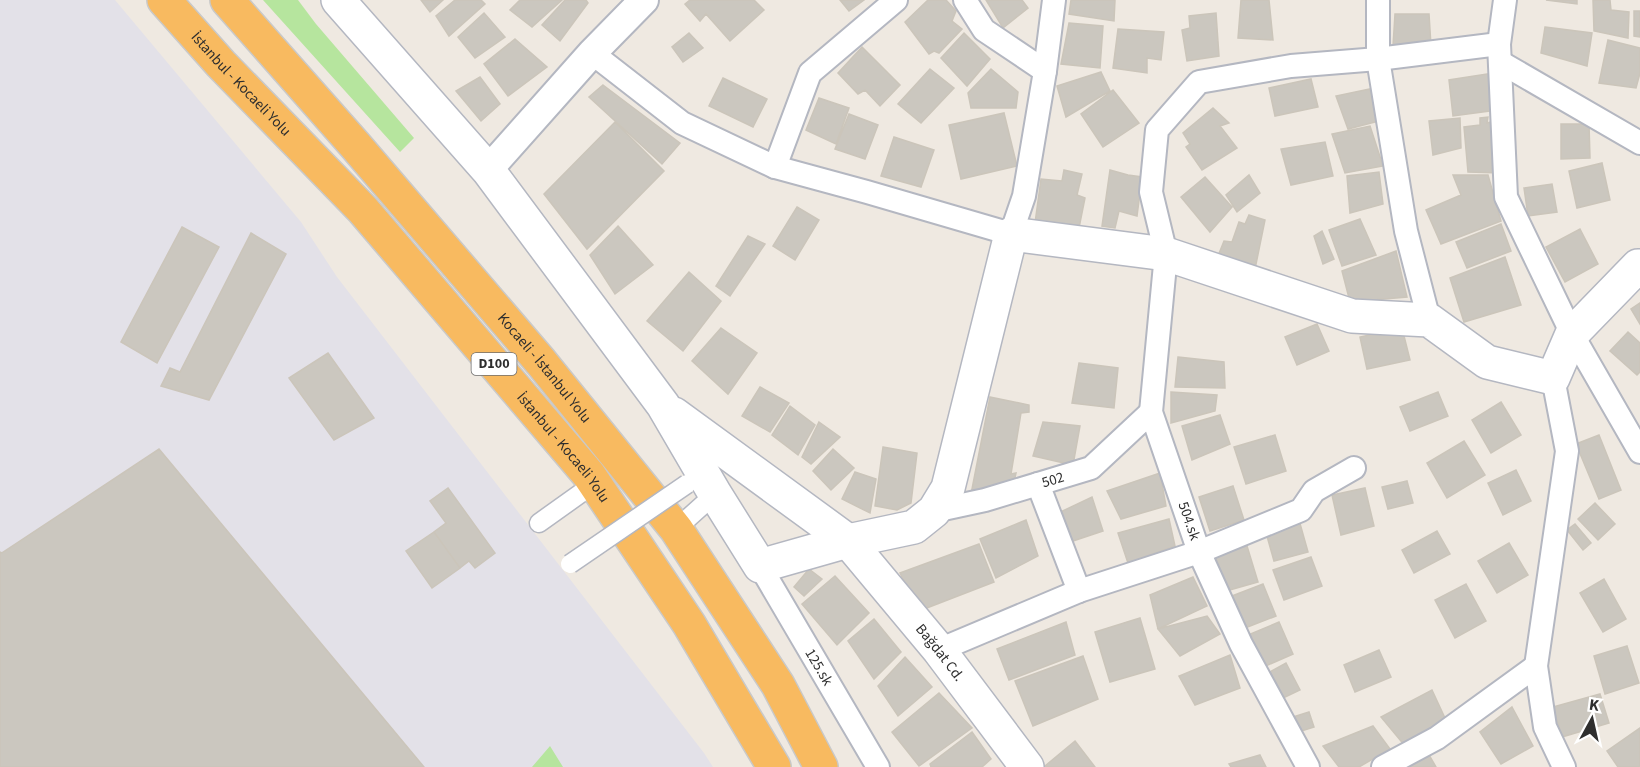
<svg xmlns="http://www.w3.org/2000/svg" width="1640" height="767" font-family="'Source Sans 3',sans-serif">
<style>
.industrial{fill:#e3e1e8}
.green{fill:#b6e59e}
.building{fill:#cbc7bf;stroke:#cbc5ba;stroke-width:1.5}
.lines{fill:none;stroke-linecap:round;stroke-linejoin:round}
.pedestrian-casing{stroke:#b4b7c1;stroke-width:21}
.minor-casing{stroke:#b4b7c1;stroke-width:26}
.tertiary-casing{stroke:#b4b7c1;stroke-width:32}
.secondary-casing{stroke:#b4b7c1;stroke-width:36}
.trunk-casing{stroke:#c9c9c9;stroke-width:36}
.pedestrian{stroke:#fff;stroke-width:18}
.minor{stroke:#fff;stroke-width:22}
.tertiary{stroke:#fff;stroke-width:28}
.secondary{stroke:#fff;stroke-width:33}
.trunk{stroke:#f8ba60;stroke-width:33}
.pedestrian-bridge-casing{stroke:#b4b7c1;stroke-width:21;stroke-linecap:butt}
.pedestrian-bridge{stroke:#fff;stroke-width:18}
.labels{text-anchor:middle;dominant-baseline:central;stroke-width:4.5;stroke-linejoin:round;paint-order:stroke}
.shield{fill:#fff;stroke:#6d6d6d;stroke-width:1.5}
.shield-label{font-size:14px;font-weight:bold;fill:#2e2e2e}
.street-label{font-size:15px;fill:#2e2e2e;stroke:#fff}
</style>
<rect width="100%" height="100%" fill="#efe9e1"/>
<path class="industrial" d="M0 0H115L301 222 337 277 704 753 713 767H0Z"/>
<path class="green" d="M263 0H298L316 24 414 138 400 152Z
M550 746 563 767H532Z"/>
<path class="building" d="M421 0H443L430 12Z
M455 0H481L485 4 449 36 436 16Z
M520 0H562L532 27 510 10Z
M565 0H586L588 3 560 41 542 25Z
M690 0H754L764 10 730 41 706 14 700 21 685 4Z
M840 0H864L849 11Z
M928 0H946L956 11 952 21 962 29 939 53 934 51 929 54 905 22Z
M986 0H1022L1028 8 1003 28Z
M1071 0H1115L1114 21 1069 14Z
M1241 0H1269L1273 40 1238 38Z
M1546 0H1577V4Z
M1593 0H1610L1611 10 1629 12 1628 38 1594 31Z
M1634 11H1640V37L1634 36Z
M484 13 505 37 475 58 458 37Z
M1216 13 1219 56 1187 61 1182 30 1190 28 1189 16Z
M1395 14H1429L1431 46H1393Z
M1069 23 1103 26 1100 68 1061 64Z
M1545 27 1592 33 1587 66 1541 53Z
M1118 29 1164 32 1161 60 1147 58V73L1113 68Z
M689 33 703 48 683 62 672 47Z
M964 33 990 59 967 86 941 58Z
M515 39 547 67 508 96 484 64Z
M1608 40 1640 48V73L1636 88 1599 83Z
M862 47 900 85 880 106 865 90 858 94 838 73Z
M930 69 954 88 921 123 898 104Z
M991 69 1018 92 1016 108H971L968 93Z
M1101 72 1110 91 1066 117 1057 86Z
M1493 73 1497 110 1453 116 1449 80Z
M480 77 500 104 481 121 456 91Z
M723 78 767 99 753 127 709 106Z
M1311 79 1318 107 1275 116 1269 88Z
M603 85 680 143 662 164 589 97Z
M1370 89 1379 121 1348 129 1336 96Z
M1113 90 1139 123 1103 147 1081 114Z
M819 98 849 108 836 144 806 130Z
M1213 108 1229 123 1220 126 1237 148 1202 170 1186 147 1190 144 1183 133Z
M1004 113 1017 166 961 179 949 125Z
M849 114 878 125 865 159 835 149Z
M1488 117 1487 123 1498 120 1501 173 1468 172 1464 127 1480 125V118Z
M1460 118 1461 148 1433 155 1429 121Z
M615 122 664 171 587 249 544 194Z
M1561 124H1589L1590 158 1561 159Z
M1370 126 1383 166 1345 173 1332 134Z
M894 137 934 150 921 187 881 176Z
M1325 142 1333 176 1291 185 1281 149Z
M1602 163 1610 200 1577 208 1569 171Z
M1064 170 1082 174 1077 195 1085 198 1079 228 1035 223 1041 179 1062 181Z
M1110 170 1128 175 1142 177 1137 216 1119 211 1115 228 1102 226Z
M1379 172 1383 204 1350 213 1347 176Z
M1249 175 1260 193 1237 212 1226 195Z
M1453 175H1488L1501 221 1441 244 1426 210 1461 195Z
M1205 177 1232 207 1210 232 1181 197Z
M1552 184 1557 212 1528 216 1524 188Z
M797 207 819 220 795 260 773 246Z
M1249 215 1265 220 1255 269 1218 256 1224 241 1232 242 1239 222 1245 224Z
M1360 219 1376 255 1342 266 1329 230Z
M1501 224 1511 251 1467 268 1456 242Z
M618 226 653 265 615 294 590 255Z
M182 227 219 247 157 363 121 342Z
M1580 229 1598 264 1565 282 1546 247Z
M1322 231 1334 259 1323 264 1314 236Z
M251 233 286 254 209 400 161 386 170 368 180 372Z
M748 236 765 244 730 296 716 286Z
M1396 251 1407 297 1350 302 1342 271Z
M1505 257 1521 305 1464 322 1450 278Z
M689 272 721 301 683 351 647 321Z
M1640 303V324L1631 309Z
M1317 324 1329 351 1297 365 1285 337Z
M721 328 757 353 728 394 692 361Z
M1402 328 1410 360 1367 369 1360 337Z
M1628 332 1640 343V372L1637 375 1610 351Z
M328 353 374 418 334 440 289 378Z
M1178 357 1224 362 1225 388 1175 387Z
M1079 363 1118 368 1114 408 1072 403Z
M760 387 789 403 770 432 742 416Z
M1171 392 1217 395 1215 411 1171 423Z
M1438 392 1448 416 1410 431 1400 407Z
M990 397 1029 405V412L1021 413 1011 474 1016 473 1013 487 971 494Z
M1501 402 1521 435 1491 453 1472 420Z
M790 406 815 425 798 455 772 435Z
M1220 415 1230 444 1192 460 1182 426Z
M819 422 840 437 811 464 802 457Z
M1043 422 1080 426 1073 465 1033 456Z
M1275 435 1286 471 1246 484 1234 447Z
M1599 435 1621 490 1599 499 1576 444Z
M1464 441 1485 475 1447 498 1427 463Z
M883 447 917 453 911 503 897 510 875 506Z
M159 449 424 767H0V552L2 553Z
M833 449 854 468 831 490 813 471Z
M1516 470 1531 501 1503 515 1488 483Z
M855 472 876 479 870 513 842 499Z
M1160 473 1166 506 1121 519 1107 491Z
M1407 481 1413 503 1388 509 1382 487Z
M1233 486 1244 520 1210 531 1199 497Z
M448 488 495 553 475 568 469 561 460 568 434 532 446 523 430 501Z
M1365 488 1374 526 1341 535 1332 495Z
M1092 497 1103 531 1061 545 1050 517Z
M1595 503 1615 524 1598 540 1578 519Z
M1169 519 1175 546 1128 563 1118 533Z
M1026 520 1038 556 996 578 980 539Z
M1299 520 1308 552 1274 561 1265 529Z
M1575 524 1591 543 1583 550 1567 530Z
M1437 531 1450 554 1414 573 1402 550Z
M434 532 460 568 432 588 406 551Z
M1509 543 1528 575 1497 593 1478 561Z
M979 544 994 582 919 611 900 573Z
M1247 546 1258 582 1226 591 1215 555Z
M1311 557 1322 586 1284 600 1273 570Z
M809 569 822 579 804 596 794 587Z
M835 576 869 613 837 645 802 604Z
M1193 577 1207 606 1158 629 1150 595Z
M1604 579 1626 619 1603 632 1580 593Z
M1263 584 1276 616 1245 628 1232 596Z
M1466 584 1486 621 1455 638 1435 600Z
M1207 616 1220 634 1180 656 1158 629Z
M1140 618 1155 669 1110 682 1095 632Z
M874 619 901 652 874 679 848 641Z
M1066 622 1075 655 1009 680 997 649Z
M1279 622 1293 654 1261 668 1246 636Z
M1627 646 1639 683 1605 694 1594 656Z
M1379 650 1391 677 1355 692 1344 665Z
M1230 655 1240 688 1195 705 1179 676Z
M1083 656 1098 699 1033 726 1015 681Z
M905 657 932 687 898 716 878 686Z
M1286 663 1300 690 1281 699 1268 673Z
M1432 690 1445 718 1410 752 1381 717Z
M939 693 972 728 919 766 892 732Z
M1600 694 1609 723 1562 737 1553 707Z
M1512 707 1533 746 1501 764 1480 732Z
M1309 712 1314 727 1298 732 1293 717Z
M1373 726 1390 749 1359 767H1339L1323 746Z
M1640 728V766L1638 767H1618L1607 751Z
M972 732 991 759 982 767H931L930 764Z
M1075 741 1095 767H1046L1045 766Z
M1428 753 1436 767H1404Z
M1260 755 1266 767H1231L1229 764Z"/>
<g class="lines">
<g class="pedestrian-casing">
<path id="pedestrian" d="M539 523 595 483
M676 529 715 494"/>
</g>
<g class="minor-casing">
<g id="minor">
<path d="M965 0 984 30 1045 71"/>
<path d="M1378 0V59L1406 231 1429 320"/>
<path d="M1505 0 1499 44 1506 197 1572 334 1640 452"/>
<path d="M592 53 682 123 775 167 867 192 1011 234 1024 196 1045 71 1054 0"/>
<path d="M1500 62 1640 143"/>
<path d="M775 167 810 73 896 0"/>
<path d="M1553 378 1567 451 1536 666 1545 727 1564 767"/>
<path d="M1038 484 1079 591"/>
<path id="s1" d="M934 511 985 500 1091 468 1151 412"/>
<path id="s2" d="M760 566 878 767"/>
<path d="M939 650 1079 591 1199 552 1301 510 1314 491 1354 468"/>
<path d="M1308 767 1241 644 1199 552 1151 412 1166 254 1151 192 1157 130 1199 82 1291 66 1378 59 1499 44"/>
<path d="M1383 767 1437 738 1536 666"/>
</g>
</g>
<g class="tertiary-casing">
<path id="tertiary" d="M488 170 592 53 644 0"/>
</g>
<g class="secondary-casing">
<g id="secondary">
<path d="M338 0 488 170 663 405 715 494 760 566 848 541 914 527 934 511 948 488 1011 234 1166 254 1352 316 1429 320 1487 362 1553 378 1572 334 1638 266H1640"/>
<path id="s3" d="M674 414 848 541 939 650 1027 767"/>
</g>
</g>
<g class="trunk-casing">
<g id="trunk">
<path id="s4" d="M164 0 221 64 363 210 589 475 689 624 774 767"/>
<path id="s5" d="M227 0 355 145 541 362 676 529 778 685 821 767"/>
</g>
</g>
<use href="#pedestrian" class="pedestrian"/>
<use href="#minor" class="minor"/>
<use href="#tertiary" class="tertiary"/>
<use href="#secondary" class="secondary"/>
<use href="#trunk" class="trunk"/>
<g class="pedestrian-bridge-casing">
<path id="pedestrian-bridge" d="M570 564 687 484"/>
</g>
<use href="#pedestrian-bridge" class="pedestrian-bridge"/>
</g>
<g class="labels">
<rect class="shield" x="471.5" y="353" width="45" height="22" rx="4.5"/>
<g class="shield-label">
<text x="494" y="364">D100</text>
</g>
<g class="street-label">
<text stroke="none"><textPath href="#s4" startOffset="114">İstanbul - Kocaeli Yolu</textPath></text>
<text stroke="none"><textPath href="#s5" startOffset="486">Kocaeli - İstanbul Yolu</textPath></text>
<text stroke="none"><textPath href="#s4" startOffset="600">İstanbul - Kocaeli Yolu</textPath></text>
<text stroke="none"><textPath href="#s1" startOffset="123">502</textPath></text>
<text transform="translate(1189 521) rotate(71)">504.sk</text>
<text stroke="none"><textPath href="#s3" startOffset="360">Bağdat Cd.</textPath></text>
<text stroke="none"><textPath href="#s2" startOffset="117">125.sk</textPath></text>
</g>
</g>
<g transform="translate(1592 719) rotate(8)" stroke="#ffffff" stroke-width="4.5" paint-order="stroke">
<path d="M0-4.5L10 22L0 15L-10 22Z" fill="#2e2e2e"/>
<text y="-9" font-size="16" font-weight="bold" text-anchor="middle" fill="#2e2e2e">K</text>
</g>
</svg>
